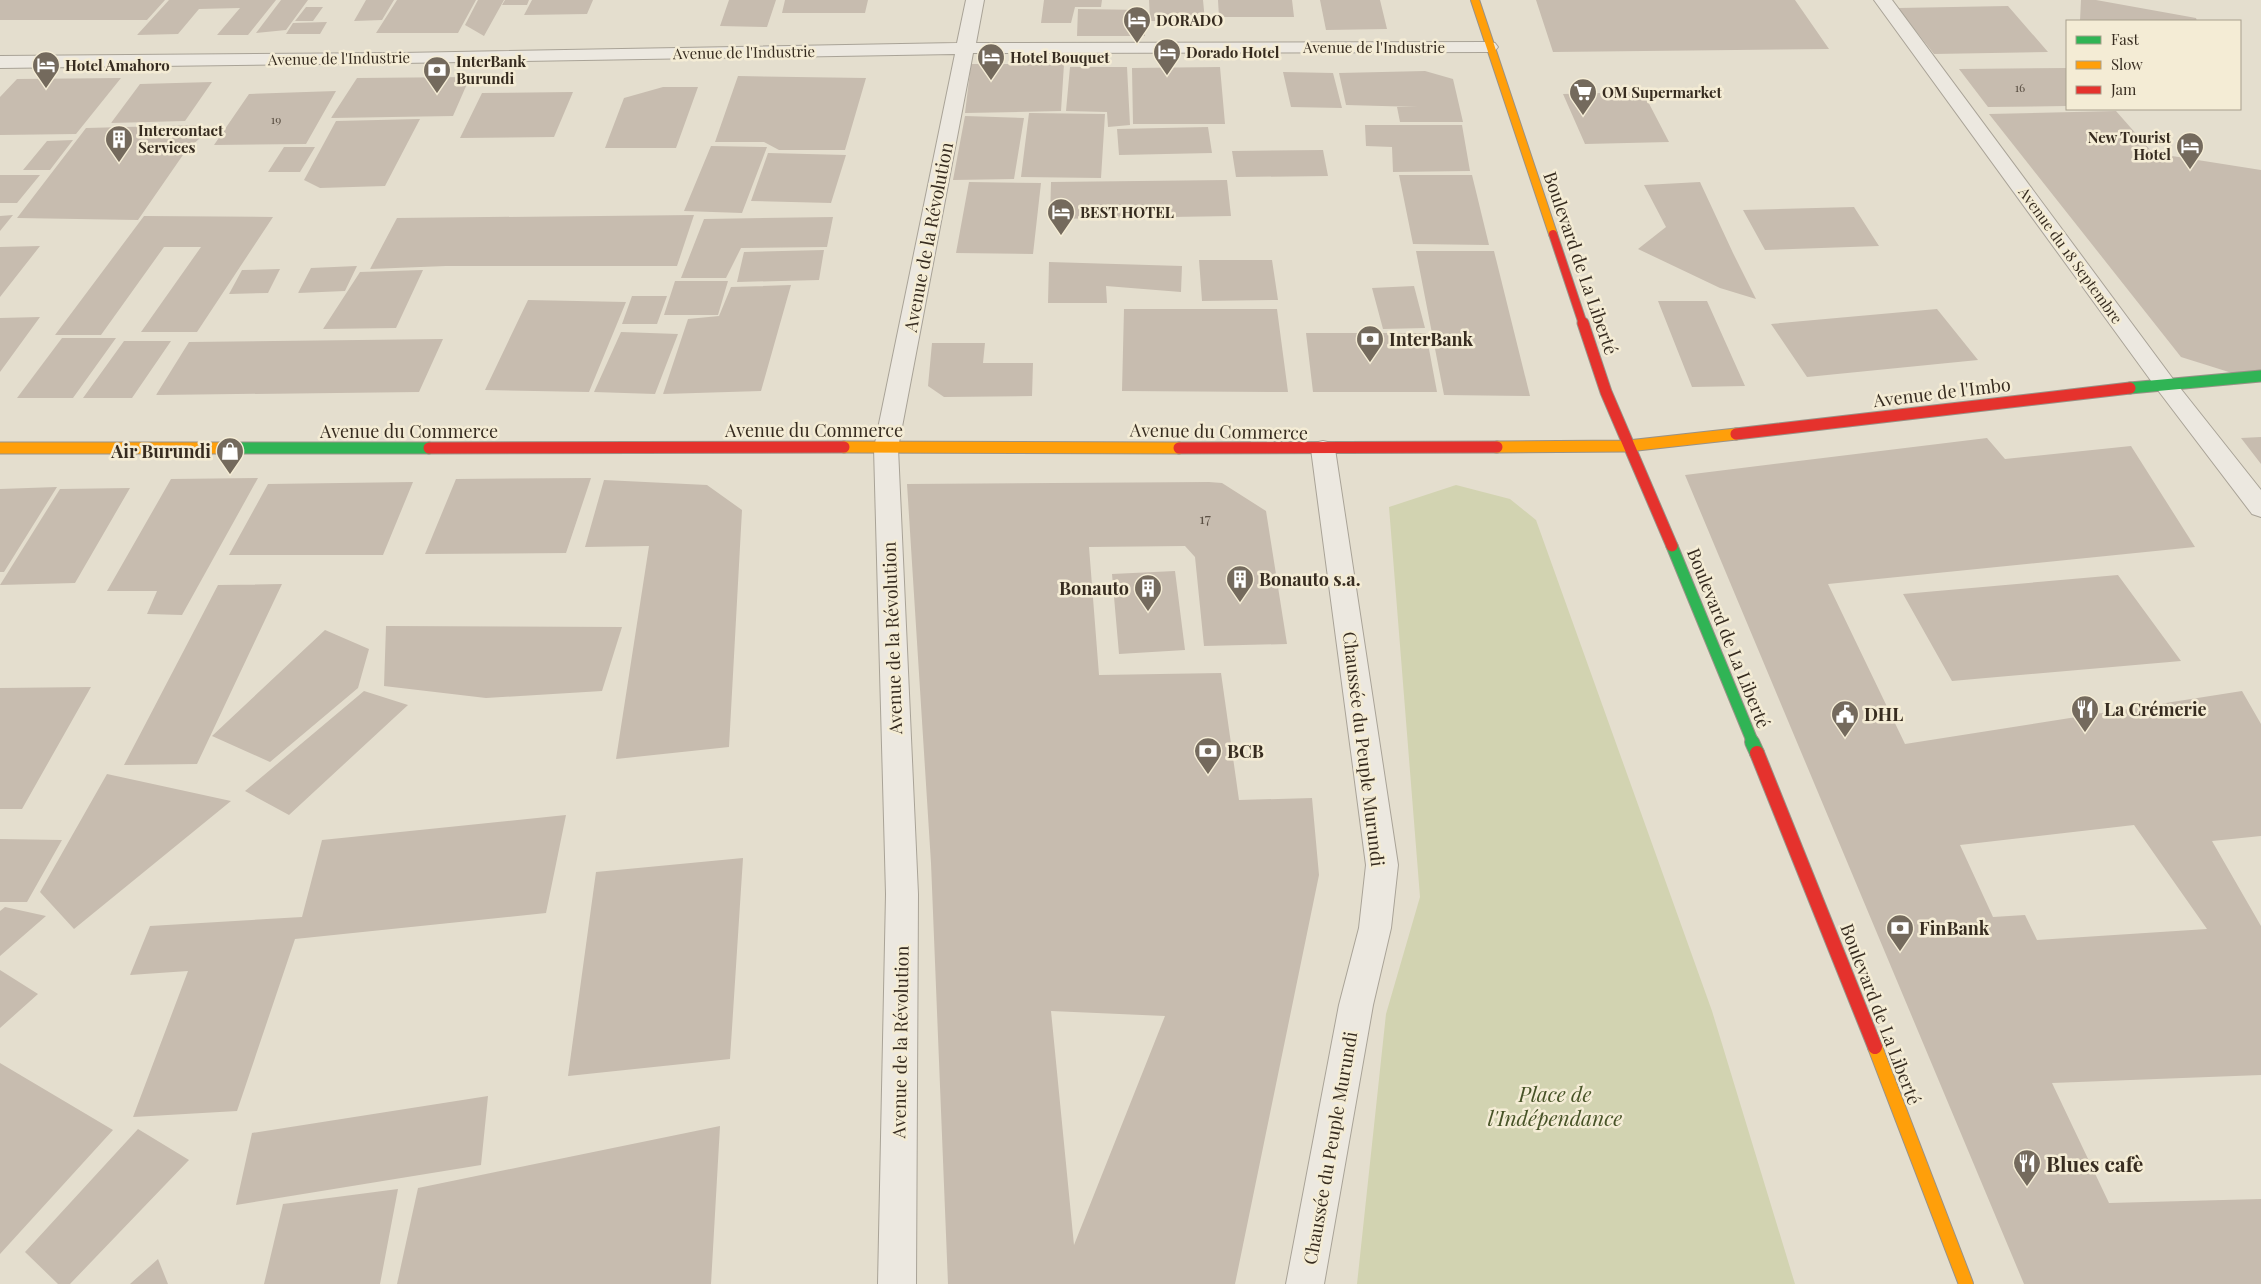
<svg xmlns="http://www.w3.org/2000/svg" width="2261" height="1284" font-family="'Playfair Display',serif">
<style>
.green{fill:#d2d3b1}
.building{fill:#c7bcaf;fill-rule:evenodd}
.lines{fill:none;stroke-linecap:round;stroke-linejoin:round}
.street-casing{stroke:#a9a397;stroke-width:2}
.fast-far1-casing{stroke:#999287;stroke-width:13}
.fast-casing{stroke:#999287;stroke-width:16}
.slow-far2-casing{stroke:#999287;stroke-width:10}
.slow-far1-casing{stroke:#999287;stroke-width:13}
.slow-casing{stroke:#999287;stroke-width:16}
.jam-far2-casing{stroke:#999287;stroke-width:10}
.jam-far1-casing{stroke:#999287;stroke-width:13}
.jam-casing{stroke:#999287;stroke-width:16}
.street{fill:#ece8e0;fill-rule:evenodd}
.fast-far1{stroke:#30b455;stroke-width:11}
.fast{stroke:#30b455;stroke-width:14}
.slow-far2{stroke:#ff9f0a;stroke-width:8}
.slow-far1{stroke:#ff9f0a;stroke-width:11}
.slow{stroke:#ff9f0a;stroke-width:14}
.jam-far2{stroke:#e5322d;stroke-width:8}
.jam-far1{stroke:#e5322d;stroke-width:11}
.jam{stroke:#e5322d;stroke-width:14}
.labels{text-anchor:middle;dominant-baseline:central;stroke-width:5;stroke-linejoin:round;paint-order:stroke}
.far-number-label{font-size:12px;fill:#5b5044}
.far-poi-label{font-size:15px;font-weight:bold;fill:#372c20;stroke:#f4ecd5;text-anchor:start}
.far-street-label{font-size:15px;fill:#372c20;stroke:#f4ecd5}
.number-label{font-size:15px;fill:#5b5044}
.street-label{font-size:18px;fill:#372c20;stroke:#f4ecd5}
.poi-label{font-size:18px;font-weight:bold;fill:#372c20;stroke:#f4ecd5;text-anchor:start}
.near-park-label{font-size:21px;font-style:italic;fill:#475327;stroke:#f4ecd5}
.near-poi-label{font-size:21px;font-weight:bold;fill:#372c20;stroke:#f4ecd5;text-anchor:start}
</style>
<rect width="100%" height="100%" fill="#e4dece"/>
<path class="green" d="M1456 485 1510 499 1536 520 1712 1011 1795 1284H1357L1386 1014 1420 897 1389 507Z"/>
<path class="building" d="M0 0H165L147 20H0Z
M169 0H276L248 35H217L240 8 199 9 178 34 137 35Z
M281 0H308L286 30 256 33Z
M366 0H394L382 20 354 21Z
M397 0H476L458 33H376Z
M478 0H504L484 36 465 25Z
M505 0H529L527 5H502Z
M532 0H593L587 14 524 15Z
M729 0H776L767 27 720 26Z
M785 0H868L865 13H782Z
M1044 0H1102L1101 7H1075L1071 23H1041Z
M1149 0H1203L1205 21H1150Z
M1218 0H1292L1294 17H1219Z
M1320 0H1380L1387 29 1326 30Z
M1536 0H1795L1829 49 1553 52Z
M2081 0H2096L2196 18 2197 21H2080Z
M2008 6 2048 52 1934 54 1898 8Z
M306 7H323L313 21H295Z
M1078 9 1145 10V36H1077Z
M327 22 320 34H286L293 23Z
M971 64H1064L1061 111 965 113Z
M1070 67H1127L1130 125 1108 127 1107 112 1066 111Z
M1220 67 1225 124H1133L1132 68Z
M2067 68V106L1988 107 1959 69Z
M1425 71 1453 79 1463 122H1400L1397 107H1418L1346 105 1339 73Z
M1283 72 1333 73 1342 108 1291 107Z
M738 76 866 78 845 150H779L764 142H715Z
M470 77 453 116 331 118 357 78Z
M121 78 76 134 0 135V97L17 79Z
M212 82 185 121 111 123 140 84Z
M663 87H698L676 148H605L624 98Z
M336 91 306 144 214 145 249 94Z
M573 92 554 137 460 138 482 93Z
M1643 92 1669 142 1585 144 1563 94Z
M2116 111 2153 153 2261 170V375L2232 373 2181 357 1989 114Z
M1029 113 1105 114 1101 178 1021 177Z
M965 116 1024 118 1014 179 953 180Z
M420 119 385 186 320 188 304 180 336 121Z
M203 125 202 136 185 152 138 220 17 218 86 128Z
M1365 125H1462L1470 171 1393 172 1392 147 1366 146Z
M1208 127 1212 153 1119 155 1117 129Z
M73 140 50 170H23L47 141Z
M711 146 767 147 742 213 684 211Z
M284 147H315L300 172H268Z
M1323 150 1328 176 1236 177 1232 151Z
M768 153 846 155 831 203 751 201Z
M0 175H40L17 203H0Z
M1399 175H1472L1489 245 1413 244Z
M1227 180 1231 216 1050 219 1051 182Z
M969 182 1041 183 1033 254 956 253Z
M1700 182 1733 253 1756 299 1720 288 1638 249 1666 227 1644 185Z
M1854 207 1879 246 1765 250 1743 210Z
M13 215 0 231V216Z
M694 215 677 266H446L370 269 397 218Z
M144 216 273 217 197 332H141L201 247H164L101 335H55Z
M833 217 827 247 741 248 726 278H681L704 219Z
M40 246 0 297V247Z
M824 250 819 280 737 282 744 252Z
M1416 251H1494L1530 396 1444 395Z
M1199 260H1272L1278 300 1202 301Z
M1049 262 1182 266 1181 292 1106 286 1107 303H1048Z
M357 266 345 291 298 293 311 268Z
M280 269 268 293 229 294 242 270Z
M423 270 396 328 323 329 360 272Z
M675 281H728L718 315H664Z
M791 285 761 391 663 394 688 319 719 316 731 287Z
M1414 286 1425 328 1383 329 1372 288Z
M632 296H667L657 324H622Z
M528 300 626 302 589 392 485 390Z
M1658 301H1707L1745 386 1692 387Z
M1124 309H1277L1288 392 1122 391Z
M1937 309 1978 360 1807 377 1771 324Z
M40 317 0 372V318Z
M621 332 678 334 655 394 594 392Z
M1306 333H1426L1437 392H1313Z
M62 338H116L73 398H17Z
M443 339 419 392 156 395 189 342Z
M124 341H171L132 398H83Z
M932 343H985L983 363H1033L1032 396 944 397 928 386Z
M2261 437V464L2241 438Z
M1987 438 2005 459 2131 446 2195 547 1828 584 1905 744 2242 691 2261 724V836L2212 841 2261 926V1075L2052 1083 2109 1203 2261 1199V1284H2024L1685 475ZM2134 825 2207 929 2037 940 2025 915 1993 917 1960 845Z
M258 478 182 615 147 614 157 591H107L171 479Z
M591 478 566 553 425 554 456 479Z
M604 480 707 485 742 510 729 747 616 759 649 546 585 547Z
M413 482 383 555H229L268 484Z
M1209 482 1222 483 1266 511 1287 644 1204 646 1195 557 1185 546 1089 547 1099 675 1221 673 1239 800 1312 798 1319 875 1235 1284H948L931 863 907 484ZM1051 1011 1165 1016 1074 1245Z
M57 487 4 572H0V489Z
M130 488 75 583 0 585 60 489Z
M1175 571 1185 650 1119 654 1112 574Z
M2118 575 2181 661 1952 681 1903 594Z
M282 584 197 764 124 765 218 585Z
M386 626 622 627 602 691 486 698 384 686Z
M325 630 369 649 358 688 270 762 212 736Z
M91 687 22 809H0V688Z
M364 691 408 705 289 815 245 791Z
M107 774 231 801 74 929 40 892Z
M566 815 546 913 295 939 237 1111 133 1117 188 971 130 975 150 926 302 917 322 840Z
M0 839 62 840 27 902H0Z
M743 858 730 1059 568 1076 596 872Z
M5 907 46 916 0 956V911Z
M0 970 38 994 0 1028Z
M0 1063 113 1130 0 1254Z
M488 1096 481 1165 236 1205 252 1133Z
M720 1126 711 1284H397L418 1188Z
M138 1129 189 1160 70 1284H58L25 1252Z
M398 1189 380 1284H264L283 1204Z
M158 1259 168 1284H130Z"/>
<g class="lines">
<g class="street-casing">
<path id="street" d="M966 0H984L976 43 1489 42 1495 43 1498 47 1495 51 1489 52 973 53 898 448 918 894 916 1284H878L886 894 874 448 955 54 401 63 0 68V56L401 53 957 43Z
M1874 0H1892L2173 379 2261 490V517L2252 514 2157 389Z
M1323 441 1332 443 1335 449 1398 865 1391 928 1373 1005 1324 1284H1286L1339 1005 1359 928 1366 865 1311 449 1314 443Z"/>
</g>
<g class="fast-far1-casing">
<path id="fast-far1" d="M2130 388 2261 376
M235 448H429
M1672 546 1753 743"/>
</g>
<g class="fast-casing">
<path id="fast" d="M1752 742 1757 753"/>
</g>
<g class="slow-far2-casing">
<path id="slow-far2" d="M1475 0 1553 234"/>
</g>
<g class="slow-far1-casing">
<path id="slow-far1" d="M844 447 1179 448
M1497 447 1628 446 1736 434
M0 448H235"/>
</g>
<g class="slow-casing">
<path id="slow" d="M1875 1047 1966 1284"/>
</g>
<g class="jam-far2-casing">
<path id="jam-far2" d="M1553 234 1583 324"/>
</g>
<g class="jam-far1-casing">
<path id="jam-far1" d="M1583 323 1606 392 1672 546
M1736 434 2130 388
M429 448 844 447
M1179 448 1497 447"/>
</g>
<g class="jam-casing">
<path id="jam" d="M1757 753 1875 1047"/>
</g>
<use href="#street" class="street"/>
<use href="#fast-far1" class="fast-far1"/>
<use href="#fast" class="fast"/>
<use href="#slow-far2" class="slow-far2"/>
<use href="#slow-far1" class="slow-far1"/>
<use href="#slow" class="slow"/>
<use href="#jam-far2" class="jam-far2"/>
<use href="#jam-far1" class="jam-far1"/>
<use href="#jam" class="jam"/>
</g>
<defs>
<g id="hotel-pin" transform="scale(1.4375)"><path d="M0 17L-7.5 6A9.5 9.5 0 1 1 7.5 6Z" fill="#746a5d" stroke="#f4ecd5"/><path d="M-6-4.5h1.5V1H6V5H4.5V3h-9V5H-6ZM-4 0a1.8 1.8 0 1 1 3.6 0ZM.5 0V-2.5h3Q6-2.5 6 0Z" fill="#fff"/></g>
<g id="bank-pin" transform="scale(1.4375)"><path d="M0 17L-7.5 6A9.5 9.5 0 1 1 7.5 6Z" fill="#746a5d" stroke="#f4ecd5"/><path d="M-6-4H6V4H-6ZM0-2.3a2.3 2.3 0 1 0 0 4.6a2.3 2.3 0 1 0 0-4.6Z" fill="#fff"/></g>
<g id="supermarket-pin" transform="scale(1.4375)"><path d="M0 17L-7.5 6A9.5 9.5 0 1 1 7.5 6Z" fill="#746a5d" stroke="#f4ecd5"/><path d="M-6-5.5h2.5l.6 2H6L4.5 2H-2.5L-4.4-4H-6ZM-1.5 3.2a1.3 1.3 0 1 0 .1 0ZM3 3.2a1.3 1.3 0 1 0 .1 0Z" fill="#fff"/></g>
<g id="building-pin" transform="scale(1.4375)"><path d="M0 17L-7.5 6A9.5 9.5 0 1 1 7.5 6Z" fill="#746a5d" stroke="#f4ecd5"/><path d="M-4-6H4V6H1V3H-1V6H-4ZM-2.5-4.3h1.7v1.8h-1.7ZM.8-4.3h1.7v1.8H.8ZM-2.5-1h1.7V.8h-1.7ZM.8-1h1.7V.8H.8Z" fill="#fff"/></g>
<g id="shop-pin" transform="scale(1.4375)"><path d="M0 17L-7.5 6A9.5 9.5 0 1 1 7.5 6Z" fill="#746a5d" stroke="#f4ecd5"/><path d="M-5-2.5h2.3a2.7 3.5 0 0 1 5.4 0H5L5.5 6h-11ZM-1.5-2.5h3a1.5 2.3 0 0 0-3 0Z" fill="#fff"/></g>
<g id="restaurant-pin" transform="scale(1.4375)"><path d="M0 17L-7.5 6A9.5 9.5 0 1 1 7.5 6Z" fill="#746a5d" stroke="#f4ecd5"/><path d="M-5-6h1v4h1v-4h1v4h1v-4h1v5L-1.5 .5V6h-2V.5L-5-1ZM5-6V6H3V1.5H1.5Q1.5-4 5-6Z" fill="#fff"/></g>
<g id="civic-pin" transform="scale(1.4375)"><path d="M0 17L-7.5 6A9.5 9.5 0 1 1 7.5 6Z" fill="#746a5d" stroke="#f4ecd5"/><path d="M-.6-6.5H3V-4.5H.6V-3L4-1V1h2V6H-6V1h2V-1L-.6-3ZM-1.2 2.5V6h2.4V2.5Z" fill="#fff"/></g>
</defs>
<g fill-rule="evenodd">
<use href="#hotel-pin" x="1137" y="20"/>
<use href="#hotel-pin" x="1167" y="52"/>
<use href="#hotel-pin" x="991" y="57"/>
<use href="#hotel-pin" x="46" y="65"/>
<use href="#bank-pin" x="437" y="70"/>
<use href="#supermarket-pin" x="1583" y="92"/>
<use href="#building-pin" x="119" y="139"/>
<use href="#hotel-pin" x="2190" y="146"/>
<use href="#hotel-pin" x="1061" y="212"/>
<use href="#bank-pin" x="1370" y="339"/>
<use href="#shop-pin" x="230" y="451"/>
<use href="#building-pin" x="1240" y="579"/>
<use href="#building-pin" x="1148" y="588"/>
<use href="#restaurant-pin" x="2085" y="709"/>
<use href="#civic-pin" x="1845" y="714"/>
<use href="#bank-pin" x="1208" y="751"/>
<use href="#bank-pin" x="1900" y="928"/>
<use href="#restaurant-pin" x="2027" y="1163"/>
</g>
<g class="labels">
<g class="far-number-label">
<text x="2020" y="87">16</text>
<text x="276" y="119">19</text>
</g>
<g class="far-poi-label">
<text x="1156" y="20">DORADO</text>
<text x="1186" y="52">Dorado Hotel</text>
<text x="1010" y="57">Hotel Bouquet</text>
<text x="456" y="61">InterBank<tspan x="456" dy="17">Burundi</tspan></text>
<text x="65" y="65">Hotel Amahoro</text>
<text x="1602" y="92">OM Supermarket</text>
<text x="138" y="130">Intercontact<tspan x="138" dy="17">Services</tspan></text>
<text x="2171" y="137" text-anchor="end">New Tourist<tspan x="2171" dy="17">Hotel</tspan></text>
<text x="1080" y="212">BEST HOTEL</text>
</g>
<g class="far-street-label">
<text x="1374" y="47">Avenue de l'Industrie</text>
<text transform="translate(744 52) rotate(-1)">Avenue de l'Industrie</text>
<text transform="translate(339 58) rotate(-1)">Avenue de l'Industrie</text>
<text transform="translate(2071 255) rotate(54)">Avenue du 18 Septembre</text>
</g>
<g class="number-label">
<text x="1205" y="518">17</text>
</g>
<g class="street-label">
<text transform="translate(928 237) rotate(-79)">Avenue de la Révolution</text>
<text transform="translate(1581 263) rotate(71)">Boulevard de La Liberté</text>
<text transform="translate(1942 392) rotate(-7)">Avenue de l'Imbo</text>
<text x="814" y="430">Avenue du Commerce</text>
<text x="409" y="431">Avenue du Commerce</text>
<text transform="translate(1219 431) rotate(1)">Avenue du Commerce</text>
<text transform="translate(892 638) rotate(-92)">Avenue de la Révolution</text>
<text transform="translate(1729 638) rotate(68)">Boulevard de La Liberté</text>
<text transform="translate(1364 749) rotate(83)">Chaussée du Peuple Murundi</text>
<text transform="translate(1881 1014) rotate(69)">Boulevard de La Liberté</text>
<text transform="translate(900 1042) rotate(-89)">Avenue de la Révolution</text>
<text transform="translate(1330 1148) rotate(-80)">Chaussée du Peuple Murundi</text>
</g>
<g class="poi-label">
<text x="1389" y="339">InterBank</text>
<text x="211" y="451" text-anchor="end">Air Burundi</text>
<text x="1259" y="579">Bonauto s.a.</text>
<text x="1129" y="588" text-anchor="end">Bonauto</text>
<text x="2104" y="709">La Crémerie</text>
<text x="1864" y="714">DHL</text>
<text x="1227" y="751">BCB</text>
<text x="1919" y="928">FinBank</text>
</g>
<g class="near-park-label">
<text x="1555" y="1093">Place de<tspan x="1555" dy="24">l'Indépendance</tspan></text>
</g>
<g class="near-poi-label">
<text x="2046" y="1163">Blues cafè</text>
</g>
</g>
<rect x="2066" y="20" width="175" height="90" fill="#f4ecd5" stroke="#a89f8d"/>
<rect x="2076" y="36" width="25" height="8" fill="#30b455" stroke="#a89f8d"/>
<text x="2111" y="45" font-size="15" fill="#372c20">Fast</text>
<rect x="2076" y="61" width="25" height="8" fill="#ff9f0a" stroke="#a89f8d"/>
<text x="2111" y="70" font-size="15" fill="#372c20">Slow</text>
<rect x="2076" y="86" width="25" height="8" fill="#e5322d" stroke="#a89f8d"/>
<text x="2111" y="95" font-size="15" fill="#372c20">Jam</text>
</svg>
